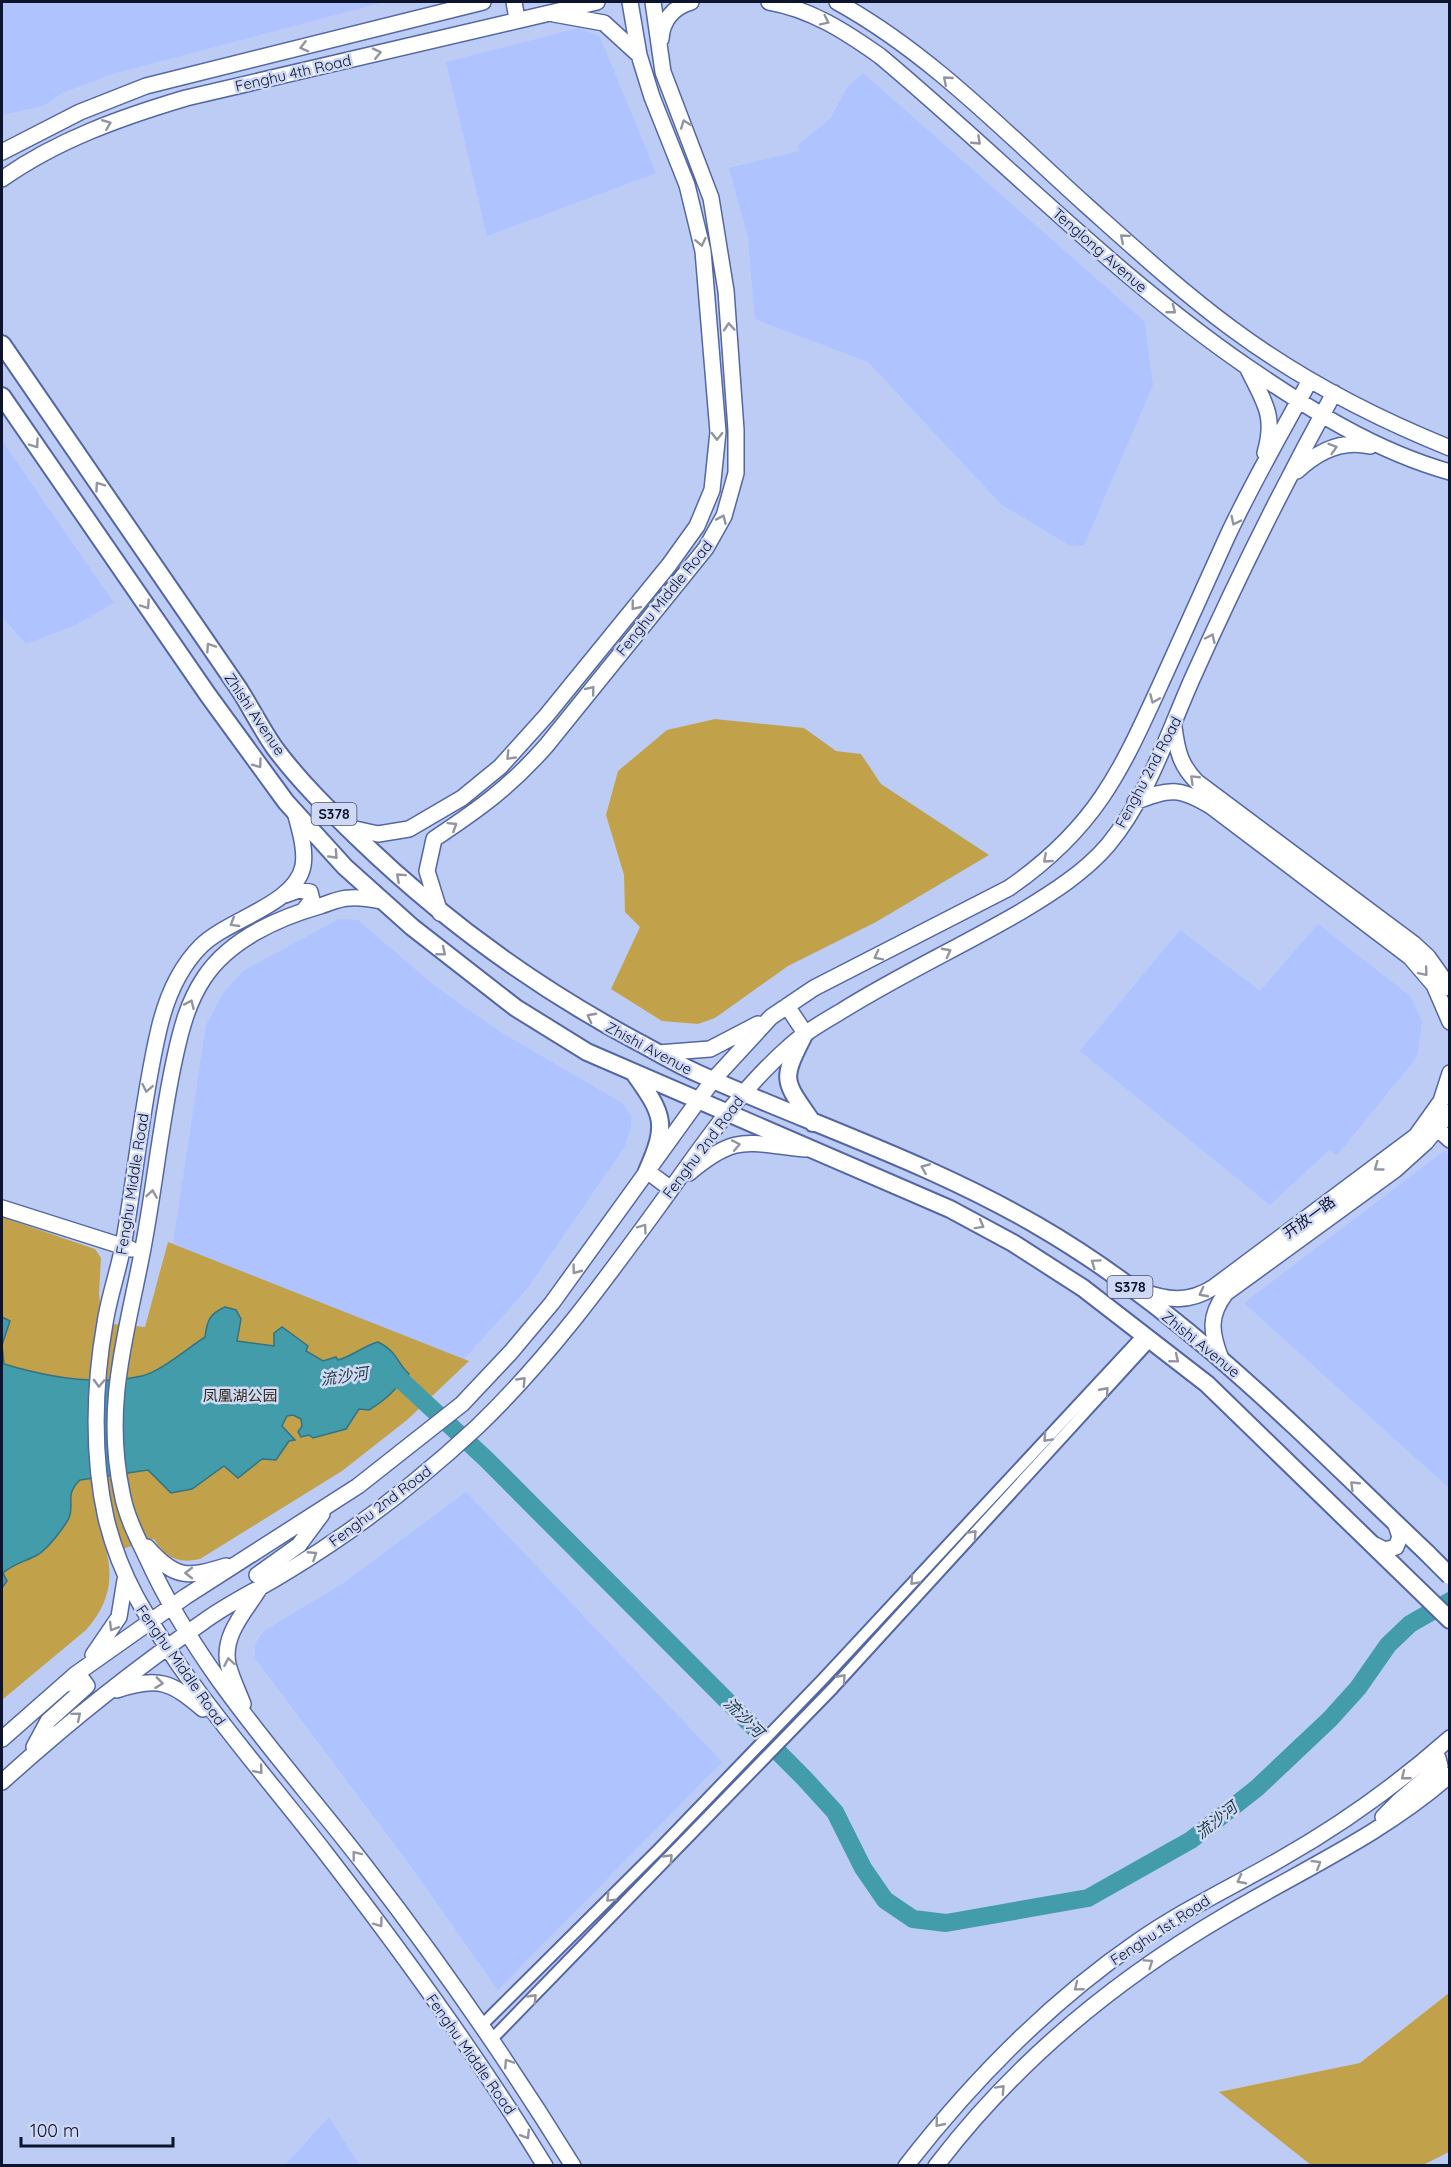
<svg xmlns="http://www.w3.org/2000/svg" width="1451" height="2167" font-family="Quicksand,'Noto Sans SC',sans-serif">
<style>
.built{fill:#aec3ff}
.green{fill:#c1a24b}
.water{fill:#429caa;stroke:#327384;stroke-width:1.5}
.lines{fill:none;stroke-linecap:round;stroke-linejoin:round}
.river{stroke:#429caa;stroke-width:18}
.street-casing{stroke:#5467a5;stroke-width:14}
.secondary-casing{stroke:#5467a5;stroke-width:18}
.primary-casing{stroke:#5467a5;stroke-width:20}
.street{stroke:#fff;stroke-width:10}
.secondary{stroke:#fff;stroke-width:15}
.primary{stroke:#fff;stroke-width:16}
.primary-bridge-casing{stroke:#5467a5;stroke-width:20;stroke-linecap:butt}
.primary-bridge{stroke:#fff;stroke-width:16}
.oneway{stroke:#9295a0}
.labels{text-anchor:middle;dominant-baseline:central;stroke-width:5;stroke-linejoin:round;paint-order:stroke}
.shield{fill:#cfd9f5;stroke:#474f69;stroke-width:1.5}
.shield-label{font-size:14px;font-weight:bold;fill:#0d142d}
.street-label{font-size:15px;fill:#0d142d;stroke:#cfd9f5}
.park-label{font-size:15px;fill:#332c17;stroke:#cfd9f5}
.water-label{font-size:16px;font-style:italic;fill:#244045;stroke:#cfd9f5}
</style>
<rect width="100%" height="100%" fill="#bdccf5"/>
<path class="built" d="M2 2H384L112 74 62 93 43 106 2 115Z
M579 28 600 37 656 173 487 236 446 62Z
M863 73 1144 321 1153 385 1084 545 1071 546 1002 505 868 362 755 319 748 237 729 168 800 151 798 145 831 118 846 89Z
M2 441 114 603 73 626 26 644 2 617Z
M339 919 358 920 436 987 502 1033 622 1103 631 1115V1127L625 1146 527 1289 464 1359 173 1244 206 1025 224 992 243 971Z
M1318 924 1411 997 1422 1022 1417 1057 1337 1155 1329 1150 1270 1205 1080 1051 1180 930 1260 991Z
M1444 1151 1450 1156 1449 1488 1244 1303Z
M466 1492 722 1762 498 1990 407 1861 255 1658V1644L264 1631 342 1584Z
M329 2117 359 2165H285Z"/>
<path class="green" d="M715 719 804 728 836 751 861 754 881 784 989 855 876 922 788 966 715 1018 698 1024 662 1021 611 989 640 927 625 912 624 875 606 815 618 771 667 730Z
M2 1217 95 1249 101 1258 99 1294 103 1323 145 1327 168 1242 469 1361 407 1420 342 1471 200 1559C178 1564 166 1558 154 1539L107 1554C114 1584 106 1607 86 1630L2 1700Z
M1449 1993V2152L1423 2165H1311L1219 2092 1360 2063Z"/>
<path class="water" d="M225 1307 236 1310 241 1319 237 1341 274 1346V1333L282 1327 308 1346 306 1351 323 1361 336 1357 338 1360C353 1356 363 1346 378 1342 398 1352 396 1362 409 1374 393 1391 390 1397 369 1410L359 1409 346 1429 313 1438 309 1435 301 1437 298 1432 302 1426 301 1419 293 1415 287 1416 282 1426 295 1440 289 1441 276 1460 262 1459 238 1478 224 1466 192 1489 171 1493 148 1470 80 1480C64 1495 75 1503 69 1518 64 1528 48 1548 39 1554 27 1561 13 1564 3 1573L7 1581 2 1588V1317L10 1321 2 1345 4 1364C47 1377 97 1386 142 1376 160 1372 188 1348 205 1337 207 1321 209 1314 225 1307Z"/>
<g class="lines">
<path class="river" d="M379 1373 402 1381 486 1459 804 1778 835 1812 863 1868 885 1900 913 1919 946 1923 1088 1898 1191 1840 1257 1788 1330 1719 1358 1688 1388 1645 1410 1624 1450 1601"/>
<g class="street-casing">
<path id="street" d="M482 2025 658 1850 823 1679 1144 1334
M492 2039 833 1688 1151 1340"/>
</g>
<g class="secondary-casing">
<path id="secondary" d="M514 2 517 19
M769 2C811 9 846 32 880 56 1003 159 1114 275 1246 366 1309 409 1375 451 1450 472
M837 2C930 53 1007 134 1086 205 1133 247 1181 291 1231 328 1298 378 1373 417 1450 448
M554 14 604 23 639 55
M661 39C662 21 673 7 691 2
M2 152 80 112 146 86 483 2
M2 179C57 140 122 117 186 98L597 2
M1248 369C1264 402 1276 415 1265 453
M1297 471C1317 452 1341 439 1370 446
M1174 727C1177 750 1180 765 1197 782L1414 944 1428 957 1450 988
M1135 802C1169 788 1180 787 1212 807L1410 957 1434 985 1450 1022
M295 812C299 828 306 848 303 866 295 905 228 919 201 946 179 968 166 999 159 1029 142 1101 136 1174 123 1246 118 1272 109 1297 105 1323 94 1385 92 1456 106 1518 120 1577 146 1616 179 1665 224 1729 275 1788 324 1851 402 1952 478 2056 545 2166
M346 827 378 834 409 829 462 798 500 767 546 716 669 565 697 526 712 490 718 432 703 251 687 185 652 97 639 55 630 2
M285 895 299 890 310 892 312 900 304 910
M381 901C371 899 360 897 350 898 339 898 330 903 320 906 278 918 229 940 204 978 188 1002 181 1029 175 1057 161 1120 155 1185 143 1248 127 1334 103 1404 122 1493 126 1516 137 1537 147 1558 199 1673 289 1767 366 1867 440 1963 509 2062 573 2166
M440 913 427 871 434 839C479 809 510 787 546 746L706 548 724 516 736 473V430L726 291 711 198 663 72 653 2
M787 1006 805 1033
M658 1053 710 1049 758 1024
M1438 1129 1450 1140
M647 1171 671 1189
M689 1173C738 1132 747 1144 806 1149
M2 1208 131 1249
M1138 1290C1166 1300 1188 1304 1214 1287L1416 1136 1441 1101 1450 1073
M1221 1359C1211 1333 1208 1316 1226 1293L1395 1170 1426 1142 1450 1112
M1375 1545 1385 1550 1396 1547 1400 1537 1396 1525
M147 1547C175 1579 187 1578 226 1566
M273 1578 262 1579 257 1575 299 1545 322 1514
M93 1655 119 1617 125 1580
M117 1690C159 1676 171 1682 203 1709
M243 1704C238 1691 231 1677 228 1664 222 1635 245 1612 259 1589
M2 1739 76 1674 185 1597 358 1486 462 1404 511 1352 552 1303 713 1080 771 1017 814 988 1009 888C1100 825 1123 766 1167 670 1187 626 1207 581 1227 537 1252 483 1282 432 1310 380
M34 1747 48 1721 87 1686 82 1679 66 1684
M2 1782C66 1724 132 1671 203 1622 230 1602 260 1589 288 1571 356 1530 419 1481 477 1427 546 1361 603 1283 659 1206 700 1149 738 1091 791 1045 805 1032 823 1022 840 1012 899 975 962 946 1022 911 1052 893 1085 872 1108 845 1148 797 1168 733 1193 677 1236 581 1283 486 1334 393
M1383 1817 1399 1801 1440 1766 1438 1758 1424 1760
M906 2166C973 2080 1047 2004 1137 1942 1183 1910 1232 1887 1279 1860 1341 1825 1397 1785 1450 1738
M936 2166C1016 2061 1113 1981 1226 1915 1302 1870 1383 1834 1450 1775"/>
</g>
<g class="primary-casing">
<path id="primary" d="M2 344 239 689C251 708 261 728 274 747 299 781 330 811 360 840 444 921 535 987 638 1042 657 1052 677 1064 697 1073 811 1124 930 1163 1038 1226 1185 1311 1305 1437 1427 1553
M2 396 208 695 286 802 345 867 412 927 516 1008 587 1052 950 1209 1013 1243 1083 1288 1207 1384 1450 1620
M805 1033C780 1082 783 1079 813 1123
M634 1073C664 1115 668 1124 647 1171"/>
</g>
<use href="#street" class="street"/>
<use href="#secondary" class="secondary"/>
<use href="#primary" class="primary"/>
<g class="primary-bridge-casing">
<path id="primary-bridge" d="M1427 1553 1450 1576"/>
</g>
<use href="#primary-bridge" class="primary-bridge"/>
</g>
<defs><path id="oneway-chevron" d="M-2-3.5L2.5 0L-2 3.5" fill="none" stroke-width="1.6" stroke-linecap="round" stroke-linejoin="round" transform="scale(1.5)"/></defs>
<g class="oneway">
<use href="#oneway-chevron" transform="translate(825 21) rotate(26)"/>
<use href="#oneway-chevron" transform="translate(304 47) rotate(166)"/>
<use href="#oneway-chevron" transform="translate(377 53) rotate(-13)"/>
<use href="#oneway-chevron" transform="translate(947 80) rotate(-139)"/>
<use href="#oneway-chevron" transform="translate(107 124) rotate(-22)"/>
<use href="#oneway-chevron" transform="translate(685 124) rotate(-110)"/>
<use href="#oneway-chevron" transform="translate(977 141) rotate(43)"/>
<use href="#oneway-chevron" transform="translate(1124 238) rotate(-139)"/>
<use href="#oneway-chevron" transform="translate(701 242) rotate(78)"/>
<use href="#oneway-chevron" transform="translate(1172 310) rotate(38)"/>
<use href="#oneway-chevron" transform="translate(729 327) rotate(-94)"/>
<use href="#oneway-chevron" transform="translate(717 436) rotate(91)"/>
<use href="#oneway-chevron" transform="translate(35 444) rotate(55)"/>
<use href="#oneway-chevron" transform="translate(1333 448) rotate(-17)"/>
<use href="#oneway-chevron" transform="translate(99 486) rotate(-125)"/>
<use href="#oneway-chevron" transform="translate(722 519) rotate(-66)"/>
<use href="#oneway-chevron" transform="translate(1235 521) rotate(116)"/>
<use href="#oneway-chevron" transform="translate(146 605) rotate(56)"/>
<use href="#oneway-chevron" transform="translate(635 606) rotate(129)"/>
<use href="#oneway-chevron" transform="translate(1211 638) rotate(-65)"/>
<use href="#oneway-chevron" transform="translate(210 647) rotate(-124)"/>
<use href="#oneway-chevron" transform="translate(591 690) rotate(-51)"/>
<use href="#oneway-chevron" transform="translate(1154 699) rotate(113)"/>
<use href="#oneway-chevron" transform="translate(510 756) rotate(134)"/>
<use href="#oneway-chevron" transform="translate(258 764) rotate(54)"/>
<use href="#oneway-chevron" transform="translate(1194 779) rotate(-136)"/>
<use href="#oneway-chevron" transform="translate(453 826) rotate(-32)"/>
<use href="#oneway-chevron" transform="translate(334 855) rotate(47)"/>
<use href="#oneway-chevron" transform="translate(1047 859) rotate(139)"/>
<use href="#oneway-chevron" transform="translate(400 877) rotate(-138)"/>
<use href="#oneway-chevron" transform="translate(234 923) rotate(149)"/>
<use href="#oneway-chevron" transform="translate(442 952) rotate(39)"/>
<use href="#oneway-chevron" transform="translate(947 952) rotate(-28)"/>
<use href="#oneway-chevron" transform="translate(878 956) rotate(153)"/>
<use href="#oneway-chevron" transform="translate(1424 972) rotate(50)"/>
<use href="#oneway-chevron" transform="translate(190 1004) rotate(-66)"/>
<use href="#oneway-chevron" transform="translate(591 1017) rotate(-152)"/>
<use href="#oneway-chevron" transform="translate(147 1088) rotate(101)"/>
<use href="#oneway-chevron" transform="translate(736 1145) rotate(-11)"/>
<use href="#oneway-chevron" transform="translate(1378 1167) rotate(144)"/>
<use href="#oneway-chevron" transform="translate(925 1168) rotate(-157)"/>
<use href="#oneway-chevron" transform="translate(152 1194) rotate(-81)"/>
<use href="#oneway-chevron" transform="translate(980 1225) rotate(29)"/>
<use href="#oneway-chevron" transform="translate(643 1228) rotate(-54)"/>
<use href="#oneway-chevron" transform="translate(1095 1263) rotate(-145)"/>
<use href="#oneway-chevron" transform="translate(576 1270) rotate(127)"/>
<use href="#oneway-chevron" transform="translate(1203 1293) rotate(152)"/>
<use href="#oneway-chevron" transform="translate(1175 1359) rotate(39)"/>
<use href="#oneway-chevron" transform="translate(522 1381) rotate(-46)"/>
<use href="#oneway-chevron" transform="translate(99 1383) rotate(92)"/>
<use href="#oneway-chevron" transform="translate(1105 1391) rotate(-48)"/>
<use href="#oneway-chevron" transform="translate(1047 1438) rotate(133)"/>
<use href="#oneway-chevron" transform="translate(1354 1485) rotate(-136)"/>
<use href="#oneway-chevron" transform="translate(973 1534) rotate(-48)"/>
<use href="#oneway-chevron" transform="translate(313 1555) rotate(-33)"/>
<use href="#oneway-chevron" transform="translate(189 1573) rotate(180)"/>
<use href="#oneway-chevron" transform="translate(914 1581) rotate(133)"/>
<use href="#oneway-chevron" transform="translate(113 1627) rotate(121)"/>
<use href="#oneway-chevron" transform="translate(229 1662) rotate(-100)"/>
<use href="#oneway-chevron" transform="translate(842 1678) rotate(-48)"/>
<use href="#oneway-chevron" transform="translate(159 1683) rotate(7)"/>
<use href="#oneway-chevron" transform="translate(77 1716) rotate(-40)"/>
<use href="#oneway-chevron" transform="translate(259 1770) rotate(50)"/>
<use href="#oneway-chevron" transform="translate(1405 1776) rotate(142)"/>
<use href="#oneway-chevron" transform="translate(356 1855) rotate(-128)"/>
<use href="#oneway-chevron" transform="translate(669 1858) rotate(-46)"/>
<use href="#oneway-chevron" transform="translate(1317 1864) rotate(-31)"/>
<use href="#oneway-chevron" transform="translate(1241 1880) rotate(152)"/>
<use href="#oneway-chevron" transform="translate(610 1898) rotate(135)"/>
<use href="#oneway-chevron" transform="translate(379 1923) rotate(54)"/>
<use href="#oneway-chevron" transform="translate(1149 1963) rotate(-34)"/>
<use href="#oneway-chevron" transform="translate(1078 1987) rotate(141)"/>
<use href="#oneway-chevron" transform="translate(533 1998) rotate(-46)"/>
<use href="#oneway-chevron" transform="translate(508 2063) rotate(-123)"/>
<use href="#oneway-chevron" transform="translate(1001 2089) rotate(-47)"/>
<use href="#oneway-chevron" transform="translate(939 2123) rotate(129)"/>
<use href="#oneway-chevron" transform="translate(526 2135) rotate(58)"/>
</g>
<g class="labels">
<g class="shield">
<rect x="311.5" y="803" width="45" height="22" rx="4.5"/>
<rect x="1107.5" y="1276" width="45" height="22" rx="4.5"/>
</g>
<g class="shield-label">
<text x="334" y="814">S378</text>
<text x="1130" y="1287">S378</text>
</g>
<g class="street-label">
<text transform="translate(293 73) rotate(-13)">Fenghu 4th Road</text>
<text transform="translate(1100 250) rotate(41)">Tenglong Avenue</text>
<text transform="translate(664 598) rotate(-51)">Fenghu Middle Road</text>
<text transform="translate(255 714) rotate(56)">Zhishi Avenue</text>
<text transform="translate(1148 772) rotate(-62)">Fenghu 2nd Road</text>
<text transform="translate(649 1048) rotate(28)">Zhishi Avenue</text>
<text transform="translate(703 1147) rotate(-53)">Fenghu 2nd Road</text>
<text transform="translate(132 1184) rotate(-81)">Fenghu Middle Road</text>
<text transform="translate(1309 1217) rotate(-36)">开放一路</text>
<text transform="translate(1201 1344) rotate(39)">Zhishi Avenue</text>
<text transform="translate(380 1506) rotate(-37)">Fenghu 2nd Road</text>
<text transform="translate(181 1665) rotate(55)">Fenghu Middle Road</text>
<text transform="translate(1160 1930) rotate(-33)">Fenghu 1st Road</text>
<text transform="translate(471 2054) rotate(55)">Fenghu Middle Road</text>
</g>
<g class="park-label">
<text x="240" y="1395">凤凰湖公园</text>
</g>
<g class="water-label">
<text transform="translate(344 1376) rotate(-8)">流沙河</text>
<text transform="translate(744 1717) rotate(45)">流沙河</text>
<text transform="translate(1216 1820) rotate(-39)">流沙河</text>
</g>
</g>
<rect width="1451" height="2167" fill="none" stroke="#0d142d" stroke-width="6"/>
<path d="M21 2137v9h152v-9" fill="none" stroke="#0d142d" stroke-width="3"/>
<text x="30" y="2137" font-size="18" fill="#0d142d" stroke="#cfd9f5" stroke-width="4.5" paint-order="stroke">100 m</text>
</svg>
